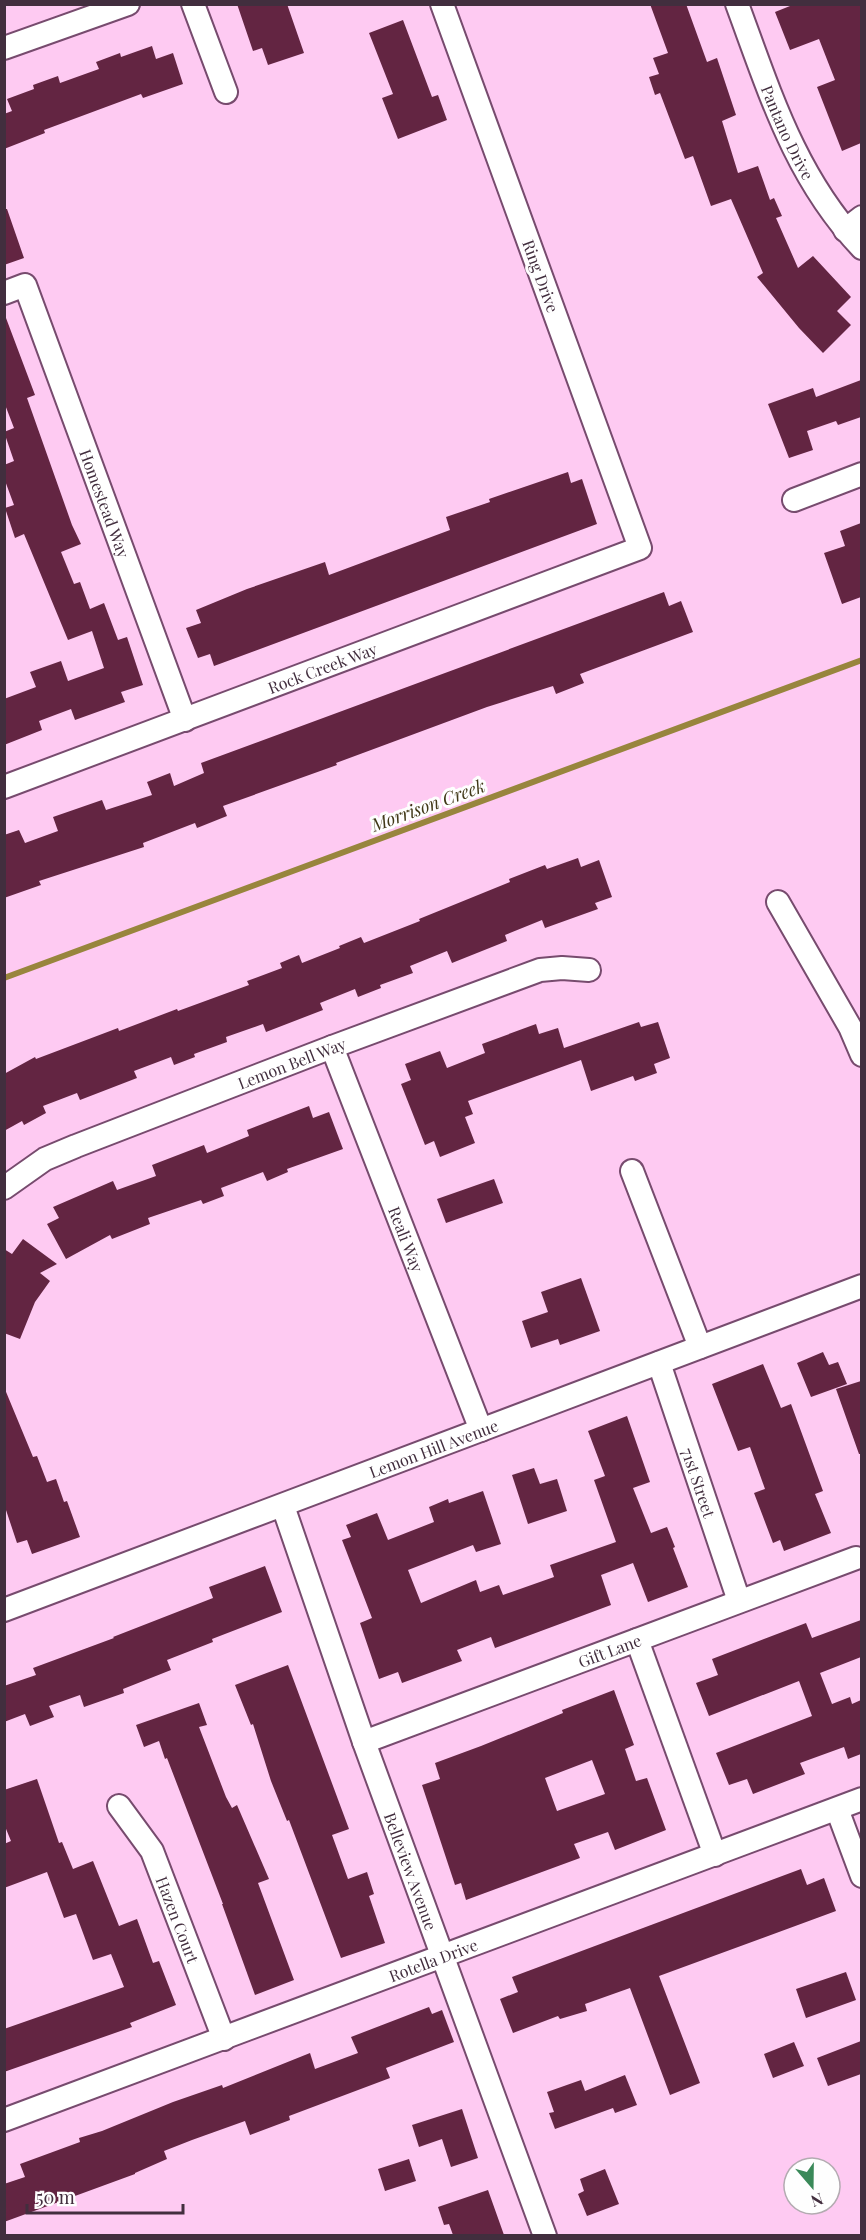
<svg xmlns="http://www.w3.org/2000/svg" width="866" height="2240" font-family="'Playfair Display',serif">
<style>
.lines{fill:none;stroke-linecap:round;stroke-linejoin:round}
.stream{stroke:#98853d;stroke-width:6}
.building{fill:#632542;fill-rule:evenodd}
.minor-casing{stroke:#774b6e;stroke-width:26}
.minor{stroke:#fff;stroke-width:22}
.labels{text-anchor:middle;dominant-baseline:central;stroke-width:6;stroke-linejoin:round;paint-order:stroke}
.street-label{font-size:16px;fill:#422e3e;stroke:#fefefe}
.water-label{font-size:18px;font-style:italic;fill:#413818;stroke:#fefefe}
</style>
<rect width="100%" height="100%" fill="#fecaf2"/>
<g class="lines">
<path class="stream" d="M4 978 862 660"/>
</g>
<path class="building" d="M237 4H287L304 53 268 65 262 48 253 51Z
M650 4H686L707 62 717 58 736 115 722 121 738 173 758 166 770 200 774 198 782 216 776 218 798 268 813 256 851 297 837 311 851 325 823 353 799 328 757 277 763 273 731 199 711 206 693 156 685 159 660 93 655 95 649 77 659 74 653 58 668 53Z
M795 4H861V143L842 151 817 87 835 80 819 39 790 50 775 12Z
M403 20 432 97 438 95 447 120 398 139 382 98 393 94 369 33Z
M152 46 156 59 173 53 183 84 143 98 141 94 44 130 45 133 4 149V114L12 111 7 99 34 89 33 85 58 76 60 83 99 69 96 62 120 53 121 57Z
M4 209H7L24 258 4 265Z
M4 318H6L35 395 27 398 72 525 81 544 61 552 74 584 80 582 90 609 104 603 118 640 127 637 143 685 121 692 125 702 75 720 71 709 39 721 42 730 4 745V699L36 687 30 672 61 661 68 681 104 668 92 631 68 640 24 534 15 538 5 508 14 505 4 478V465L14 461 4 432 14 428 4 402Z
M861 380V417L838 425 836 421 807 431 813 450 789 458 768 404 813 388 816 397Z
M568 472 571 483 582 479 597 524 214 666 210 654 198 658 186 628 201 623 196 610 247 589 325 562 329 575 450 530 446 517 490 502 489 499Z
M861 523V597L842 604 824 553 845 546 840 531Z
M664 592 669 606 681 601 693 632 580 674 584 683 556 694 553 686 487 707 336 763 337 765 223 806 227 816 197 828 195 823 143 843 144 847 39 881 41 885 4 898V835L19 830 25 843 58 831 53 817 102 800 106 810 152 795 147 782 170 773 174 786 204 773 201 763Z
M578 858 581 867 599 860 612 897 595 903 598 909 545 928 542 920 505 935 507 941 452 963 447 951 410 966 413 973 380 985 381 988 358 997 355 989 320 1003 323 1010 266 1032 263 1024 226 1037 227 1042 194 1054 195 1057 174 1065 171 1057 134 1071 137 1078 80 1100 77 1093 43 1106 46 1113 24 1125 22 1121 4 1131V1074L35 1057 36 1059 118 1028 119 1031 177 1009 178 1011 249 985 247 981 282 968 280 963 299 955 302 963 340 948 339 946 361 937 364 943 420 921 419 919 510 882 509 879 545 865 547 869Z
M639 1022 641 1027 658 1022 670 1058 654 1064 657 1073 635 1081 633 1076 591 1091 581 1060 468 1101 473 1114 465 1117 475 1143 440 1157 434 1141 425 1145 401 1084 411 1080 405 1064 440 1051 447 1068 485 1053 482 1044 536 1024 539 1034 558 1028 564 1048Z
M309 1106 313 1118 329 1112 343 1149 287 1169 288 1172 267 1181 263 1172 221 1188 224 1196 203 1204 201 1200 148 1218 150 1224 112 1239 110 1235 66 1259 47 1224 59 1218 53 1207 113 1181 117 1190 156 1176 152 1165 204 1145 207 1153 249 1136 247 1130Z
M494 1179 503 1203 446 1223 437 1199Z
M23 1239 57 1264 40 1273 50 1281 35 1302 20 1339 4 1333V1249L12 1254Z
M581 1278 600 1331 560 1345 558 1339 531 1348 522 1321 548 1312 541 1292Z
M823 1352 829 1365 838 1362 847 1384 811 1397 797 1363Z
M763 1364 781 1408 791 1404 823 1491 815 1494 831 1533 784 1551 780 1540 773 1543 754 1493 765 1489 750 1447 738 1451 712 1384Z
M861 1381V1454H859L836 1389Z
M4 1387 33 1457 37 1456 47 1482 56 1479 64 1502 67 1501 80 1537 32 1554 27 1540 17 1543 4 1504Z
M627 1416 650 1482 633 1488 651 1533 667 1527 675 1547 673 1548 688 1587 648 1602 633 1563 601 1575 611 1605 495 1648 491 1637 457 1650 462 1661 402 1683 398 1672 379 1679 360 1623 372 1618 342 1540 351 1537 346 1525 377 1513 388 1540 434 1522 429 1507 448 1499 449 1503 483 1491 501 1544 476 1552 473 1545 408 1570 421 1603 476 1580 480 1592 499 1585 503 1595 554 1577 550 1565 616 1542 594 1480 605 1476 588 1431Z
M534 1468 540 1484 557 1479 567 1511 528 1524 512 1475Z
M265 1566 282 1612 212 1639 213 1642 167 1660 171 1670 123 1689 124 1693 84 1707 80 1695 49 1706 54 1717 30 1726 25 1714 4 1722V1686L36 1675 33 1668 114 1638 113 1637 213 1598 209 1587Z
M861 1620V1657L820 1673 832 1704 850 1697 852 1704 861 1700V1754L848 1759 844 1747 800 1763 805 1774 753 1794 747 1779 729 1785 716 1753 812 1716 799 1681 709 1716 696 1683 718 1675 712 1659 806 1623 812 1638Z
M288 1665 349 1829 332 1835 348 1879 367 1872 374 1894 369 1896 385 1943 341 1958 289 1820 287 1821 271 1781 253 1724 251 1725 235 1685Z
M614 1690 634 1745 625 1749 636 1781 647 1778 666 1830 615 1850 608 1832 574 1844 580 1858 466 1900 461 1883 455 1885 422 1785 440 1779 435 1763 481 1746 563 1713 562 1710ZM592 1760 605 1794 557 1811 545 1778Z
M199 1703 207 1725 199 1727 226 1797 232 1808 237 1805 269 1879 258 1883 294 1980 255 1995 222 1904H223L167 1758 165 1759 159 1741 144 1747 136 1725Z
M37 1779 59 1843 62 1842 73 1869 93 1861 119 1926 137 1919 153 1963 159 1961 176 2005 130 2023 132 2027 4 2072V2029L124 1987 111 1954 93 1960 76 1914 64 1918 47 1872 4 1888V1844L11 1841 4 1824V1790Z
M801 1869 807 1885 824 1878 836 1911 659 1976 700 2083 670 2095 630 1988 585 2004 587 2011 560 2019 558 2016 513 2033 500 1999 518 1992 512 1977Z
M846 1972 856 2000 806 2018 796 1989Z
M429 2007 432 2014 442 2010 454 2042 386 2068 390 2078 289 2116 290 2120 250 2135 245 2121 192 2140 164 2151 167 2159 135 2173V2174L4 2222V2184L25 2177 20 2164 80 2142 79 2138 102 2131 173 2102 222 2085 223 2088 310 2053 315 2069 358 2053 351 2037Z
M861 2041V2074L828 2086 817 2058Z
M794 2042 804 2066 773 2078 764 2054Z
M625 2075 637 2105 615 2113 613 2108 555 2129 549 2113 554 2112 547 2092 581 2080 585 2091Z
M462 2109 478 2158 451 2167 442 2139 419 2147 412 2125Z
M409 2159 416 2181 385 2191 378 2169Z
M605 2169 619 2204 587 2216 578 2194 584 2191 580 2179Z
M488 2190 504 2235H453L449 2224 444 2225 438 2207Z"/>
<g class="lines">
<g class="minor-casing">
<g id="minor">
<path d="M193 4 226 92"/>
<path id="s1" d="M737 4C770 93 795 177 862 248"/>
<path d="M4 48 128 4"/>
<path d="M845 230 862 217"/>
<path id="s2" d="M4 293 25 285 185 720"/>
<path d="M794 500 862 474"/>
<path id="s3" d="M4 787 640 548 442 4"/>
<path d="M778 902 850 1027 862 1055"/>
<path id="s4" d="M332 1047 481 1430"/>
<path d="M632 1171 700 1347"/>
<path id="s5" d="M4 1188 45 1159 76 1146 332 1047 540 970 562 968 589 970"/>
<path id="s6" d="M659 1363 739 1601"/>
<path id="s7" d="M283 1506 364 1742 545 2236"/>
<path id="s8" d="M4 1610 862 1286"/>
<path d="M637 1640 715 1855"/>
<path id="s9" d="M364 1742 856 1558"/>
<path id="s10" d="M119 1806 152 1851 224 2039"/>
<path d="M837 1809 862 1876"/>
<path id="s11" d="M4 2120 862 1799"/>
</g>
</g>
<use href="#minor" class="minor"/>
</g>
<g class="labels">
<g class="street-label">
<text stroke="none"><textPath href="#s1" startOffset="138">Pantano Drive</textPath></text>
<text transform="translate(541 276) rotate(70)">Ring Drive</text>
<text stroke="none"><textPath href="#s2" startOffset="255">Homestead Way</textPath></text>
<text stroke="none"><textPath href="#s3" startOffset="340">Rock Creek Way</textPath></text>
<text stroke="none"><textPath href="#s5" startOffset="315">Lemon Bell Way</textPath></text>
<text stroke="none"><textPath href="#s4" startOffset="206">Reali Way</textPath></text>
<text stroke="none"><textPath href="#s8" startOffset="459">Lemon Hill Avenue</textPath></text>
<text stroke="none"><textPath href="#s6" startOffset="126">71st Street</textPath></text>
<text stroke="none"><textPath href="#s9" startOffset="262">Gift Lane</textPath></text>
<text stroke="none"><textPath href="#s7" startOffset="387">Belleview Avenue</textPath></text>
<text stroke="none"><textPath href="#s10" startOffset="129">Hazen Court</textPath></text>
<text stroke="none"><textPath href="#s11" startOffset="458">Rotella Drive</textPath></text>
</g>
<g class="water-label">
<text transform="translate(428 805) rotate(-20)">Morrison Creek</text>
</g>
</g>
<rect width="866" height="2240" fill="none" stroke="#422e3e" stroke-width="12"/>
<g transform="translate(812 2186) rotate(160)"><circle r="28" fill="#fefefe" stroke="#b3abb1" stroke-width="1.5"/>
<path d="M0-4.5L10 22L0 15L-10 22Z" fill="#3a8959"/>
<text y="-9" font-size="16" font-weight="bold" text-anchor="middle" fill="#422e3e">N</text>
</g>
<path d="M27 2204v9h156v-9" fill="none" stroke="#422e3e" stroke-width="3"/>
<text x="36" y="2204" font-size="18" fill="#422e3e" stroke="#fefefe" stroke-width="4.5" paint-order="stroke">50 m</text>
</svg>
